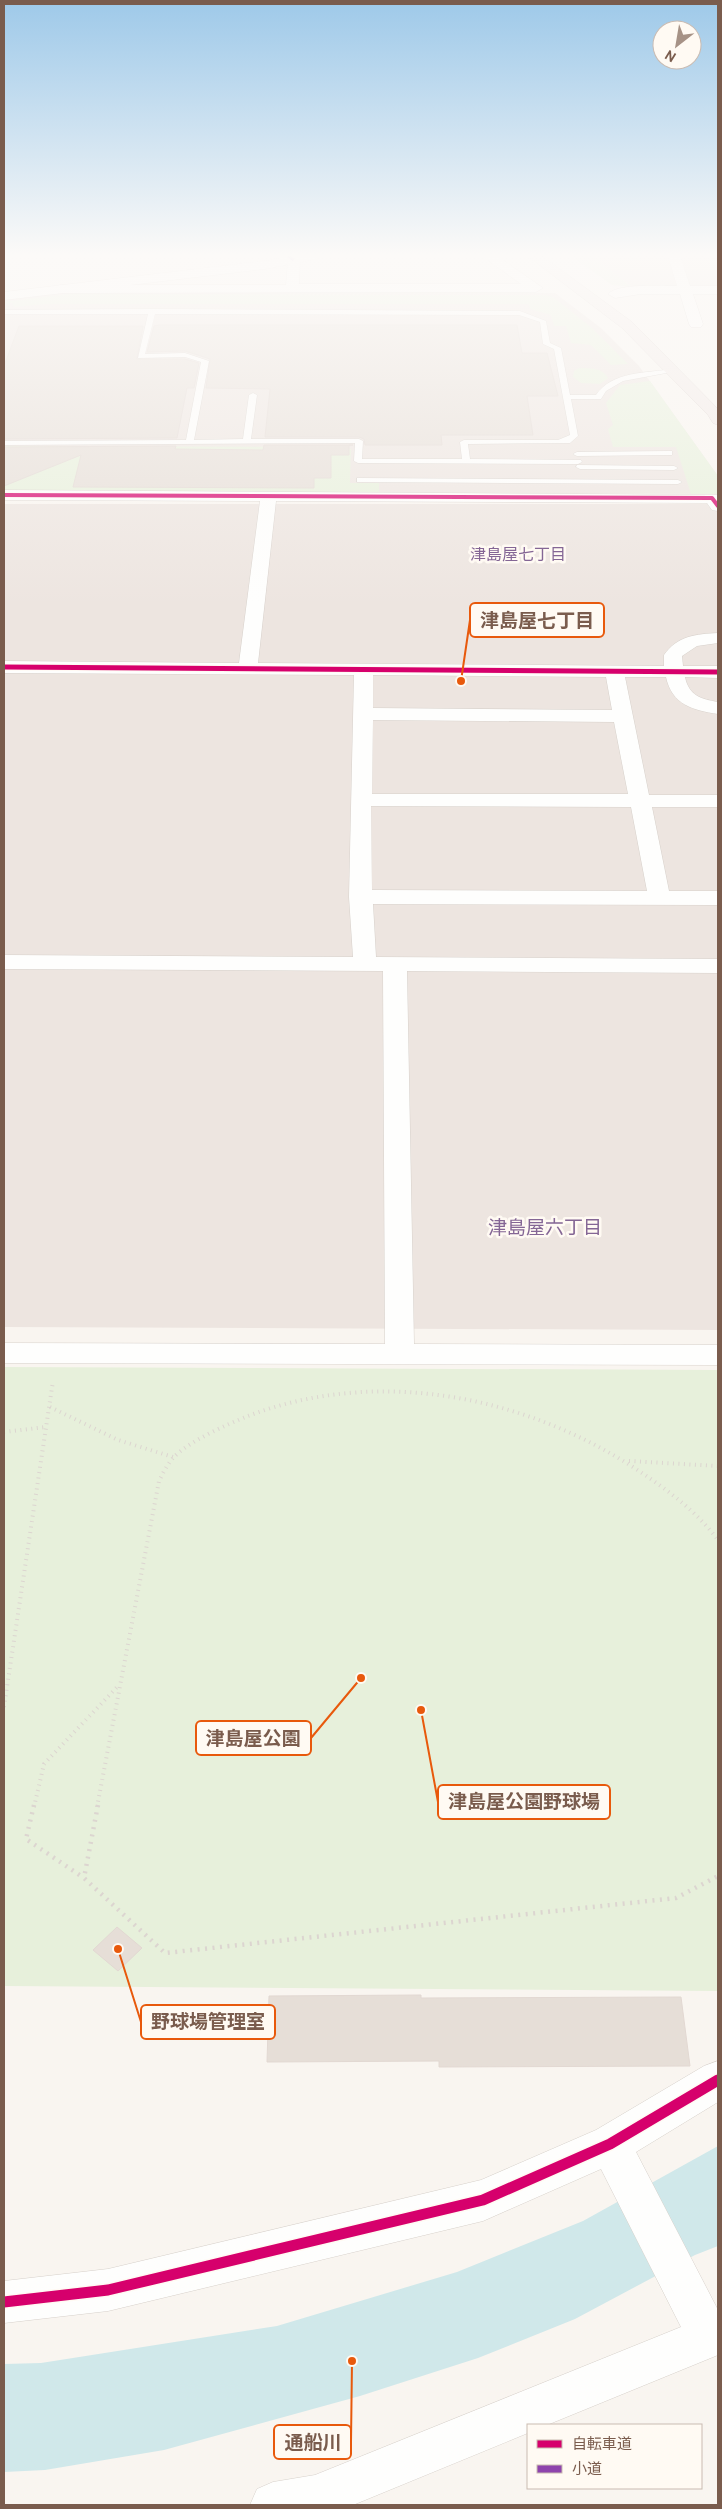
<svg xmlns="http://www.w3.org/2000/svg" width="722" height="2509" font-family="Overpass,'Noto Sans JP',sans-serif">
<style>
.industrial{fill:#ede5e0}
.green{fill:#e7f0db}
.water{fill:#d0e8ea}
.building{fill:#e6ded7;stroke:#e2d8d2}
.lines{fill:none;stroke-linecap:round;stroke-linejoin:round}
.lane-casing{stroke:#d7d1cb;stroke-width:1}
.street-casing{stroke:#d7d1cb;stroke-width:1}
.secondary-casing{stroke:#d9d2cb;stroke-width:1}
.highway-casing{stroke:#dad1cc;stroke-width:1}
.path-far1{stroke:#dcd5d0;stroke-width:4;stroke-dasharray:1 4.5;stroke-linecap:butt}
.path{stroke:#dcd5d0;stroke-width:4.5;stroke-dasharray:2 5.5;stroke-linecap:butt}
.lane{fill:#fefefd;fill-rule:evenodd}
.street{fill:#fefefd;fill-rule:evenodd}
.secondary{fill:#fefefd;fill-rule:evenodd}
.highway{fill:#f2eae7;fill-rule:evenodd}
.quiet{stroke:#8e44ad;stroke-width:3;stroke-dasharray:7 3;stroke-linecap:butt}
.cycleway-far2-casing{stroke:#fffaf3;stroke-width:5.5}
.cycleway-far1-casing{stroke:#fffaf3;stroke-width:7}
.cycleway-casing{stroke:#fffaf3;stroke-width:14}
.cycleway-far2{stroke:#d6006c;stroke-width:4}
.cycleway-far1{stroke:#d6006c;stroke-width:5}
.cycleway{stroke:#d6006c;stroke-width:11}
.labels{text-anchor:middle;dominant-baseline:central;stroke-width:5;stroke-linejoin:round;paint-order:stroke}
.far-neighbourhood-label{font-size:16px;fill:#846695;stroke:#fffaf3}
.neighbourhood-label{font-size:19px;fill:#846695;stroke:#fffaf3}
.leader{fill:none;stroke:#e8590c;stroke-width:2}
.callout-dot{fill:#e8590c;stroke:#fffaf3;stroke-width:2}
.callout{fill:#fffaf3;stroke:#e8590c;stroke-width:2}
.callout-label{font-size:19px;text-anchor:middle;font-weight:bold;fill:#7a5c4d}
</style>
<rect width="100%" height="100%" fill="#f9f5f0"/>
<path class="industrial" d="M600 256H718V287H632L601 263Z
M69 292 555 293 601 328 639 366 718 476V494L4 492V300Z
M4 504H718V1330L4 1327Z"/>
<path class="green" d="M571 256H600L601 263 632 287 612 285Z
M68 294 546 295 553 297 592 328 628 364 611 365 591 345 571 343 566 326H554L551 315 530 309 529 304H44L14 307 12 303 4 304V302Z
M579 368C590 368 603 368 608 378L600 384 581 383 573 377 574 371Z
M650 381 718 476V494H691L676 447H613L608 429 613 425 606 403 620 385Z
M4 446 323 447V449H351L350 483H379V493L4 492Z
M4 1367 718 1370V1991L4 1986Z"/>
<path class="water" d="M718 2146V2246L695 2255 575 2319 478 2358 360 2396 164 2450 45 2470 4 2472V2364L41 2363 277 2326 457 2272 583 2221Z"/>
<path class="building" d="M159 325H517L522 353H547L558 396H527L533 435H441L442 445H365L364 439 359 437H265L270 389 206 388 210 359 185 351 147 352 154 326Z
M19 326H143L137 359H185L199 363 194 388H187L177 438 4 439V366Z
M264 445H353H349V455H331V478H314V488L73 487 81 455 4 486V447L176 446 175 449 263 450Z
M117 1927 142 1948 118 1971 93 1950Z
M421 1995V1998L681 1997 690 2066 439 2067V2061L267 2062 269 1996Z"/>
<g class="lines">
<g class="lane-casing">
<path id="lane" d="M152 309 520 311 546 321 550 343 561 348 570 395H596C612 371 647 373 673 369L677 371 623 381 606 391 601 399H571L578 436 570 443 468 444 470 459 581 460 582 462 578 464 358 463 354 461 355 443 4 445V441L186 440 201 362 185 357 138 358 148 314H4V310ZM155 314 519 315 540 322 543 344 554 349 570 435 558 440H464L460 442 462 459H362L363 441 359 439H251L257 395 253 393 249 395 243 439 194 440 209 361 185 353 145 354Z
M669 451H672V455L577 456 573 454 577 452Z
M577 465 674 466 678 468 674 470 580 469 576 467Z
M357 478 678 480 682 482 678 484 360 482H357Z"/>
</g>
<g class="street-casing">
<path id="street" d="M294 256 300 260 299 284H521L482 256H497L543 288 536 292 60 293 53 289 60 285H286L288 260Z
M668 256H680L690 286H718V294H693L703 324 701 327H691L689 324 680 294H641L615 298 608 294C618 283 662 286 677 286Z
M4 490 718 495V511L712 510 707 503 276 501 258 663 664 666V655C677 636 696 634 718 633V643L697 646 682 656 683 666H718V678L685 677C689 696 701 699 718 702V714C693 710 672 705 666 677H625L649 795H718V807H652L669 891H718V905L373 904 376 957 718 959V973L407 971 414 1344 718 1345V1365L4 1363V1343L385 1344 383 971 4 969V955L353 957 349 897 354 675 4 673V661L239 663 260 501 4 500ZM373 675 606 677 612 710 373 708ZM373 720 614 722 628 794H372ZM371 806 631 807 647 891 372 890Z
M718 2061V2102L636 2152 718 2310V2355L547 2425H528V2433L353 2505H250L257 2489 273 2482 315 2475 681 2327 601 2169 483 2221 108 2311 4 2323V2281L108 2269 481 2180 596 2130 704 2066Z"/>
</g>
<g class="secondary-casing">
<path id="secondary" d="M291 256H316L315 259 265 269 4 300V292L265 261Z"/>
</g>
<g class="highway-casing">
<path id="highway" d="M528 256H542L632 322 718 409V425L713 423 708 415 622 328Z"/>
</g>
<path class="path-far1" d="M50 1407 118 1440 173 1457
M4 1432 46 1427
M629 1461 718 1466
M4 1707 53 1381
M34 1807 44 1764 119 1685
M97 1807 159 1481C163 1473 167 1465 173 1458 189 1441 226 1425 248 1416 379 1366 528 1396 642 1473 669 1491 698 1513 718 1540"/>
<path class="path" d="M34 1805 26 1839 84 1878
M98 1805 84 1878 165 1953 676 1898 718 1876"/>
<use href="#lane" class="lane"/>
<use href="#street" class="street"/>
<use href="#secondary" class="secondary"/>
<use href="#highway" class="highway"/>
<path class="quiet" d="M288 256 294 260"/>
<g class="cycleway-far2-casing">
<path id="cycleway-far2" d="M4 495 712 498 718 506"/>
</g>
<g class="cycleway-far1-casing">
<path id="cycleway-far1" d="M4 667 718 672"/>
</g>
<g class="cycleway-casing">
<path id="cycleway" d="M4 2302 108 2290 483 2200 610 2144 718 2080"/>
</g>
<use href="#cycleway-far2" class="cycleway-far2"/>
<use href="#cycleway-far1" class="cycleway-far1"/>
<use href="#cycleway" class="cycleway"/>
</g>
<linearGradient id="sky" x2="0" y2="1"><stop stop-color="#9ec9e9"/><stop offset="0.42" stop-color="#fcfaf8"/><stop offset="1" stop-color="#fcfaf8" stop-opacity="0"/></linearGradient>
<rect width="722" height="607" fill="url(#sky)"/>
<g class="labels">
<g class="far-neighbourhood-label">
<text x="518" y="556">津島屋七丁目</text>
</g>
<g class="neighbourhood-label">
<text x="545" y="1229">津島屋六丁目</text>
</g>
</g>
<path class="leader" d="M461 681L470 620M361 1678L311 1738M421 1710L438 1802M118 1949L141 2022M352 2361L351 2442"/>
<g class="callout-dot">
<circle cx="461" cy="681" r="5"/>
<circle cx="361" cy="1678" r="5"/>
<circle cx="421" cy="1710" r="5"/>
<circle cx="118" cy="1949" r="5"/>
<circle cx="352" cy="2361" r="5"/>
</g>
<g class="callout">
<rect x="470" y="603" width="134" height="34" rx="5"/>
<rect x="196" y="1721" width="115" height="34" rx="5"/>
<rect x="438" y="1785" width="172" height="34" rx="5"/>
<rect x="141" y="2005" width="134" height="34" rx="5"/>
<rect x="274" y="2425" width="77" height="34" rx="5"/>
</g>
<g class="callout-label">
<text x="537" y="627">津島屋七丁目</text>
<text x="253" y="1745">津島屋公園</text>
<text x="524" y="1808">津島屋公園野球場</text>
<text x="208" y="2028">野球場管理室</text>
<text x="313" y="2449">通船川</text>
</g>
<rect width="722" height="2509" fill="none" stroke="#7a5c4d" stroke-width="10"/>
<rect x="527" y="2424" width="175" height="65" fill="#fffaf3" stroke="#cabbb1"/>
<rect x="537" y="2440" width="25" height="8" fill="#d6006c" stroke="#cabbb1"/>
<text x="572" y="2449" font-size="15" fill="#7a5c4d">自転車道</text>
<rect x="537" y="2465" width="25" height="8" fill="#8e44ad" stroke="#cabbb1"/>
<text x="572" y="2474" font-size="15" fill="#7a5c4d">小道</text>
<g transform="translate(677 45) rotate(211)"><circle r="24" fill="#fffaf3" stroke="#cabbb1"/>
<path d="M0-4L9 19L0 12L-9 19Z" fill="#a69286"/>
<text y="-8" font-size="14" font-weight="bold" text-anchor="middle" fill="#7a5c4d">N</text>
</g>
</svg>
